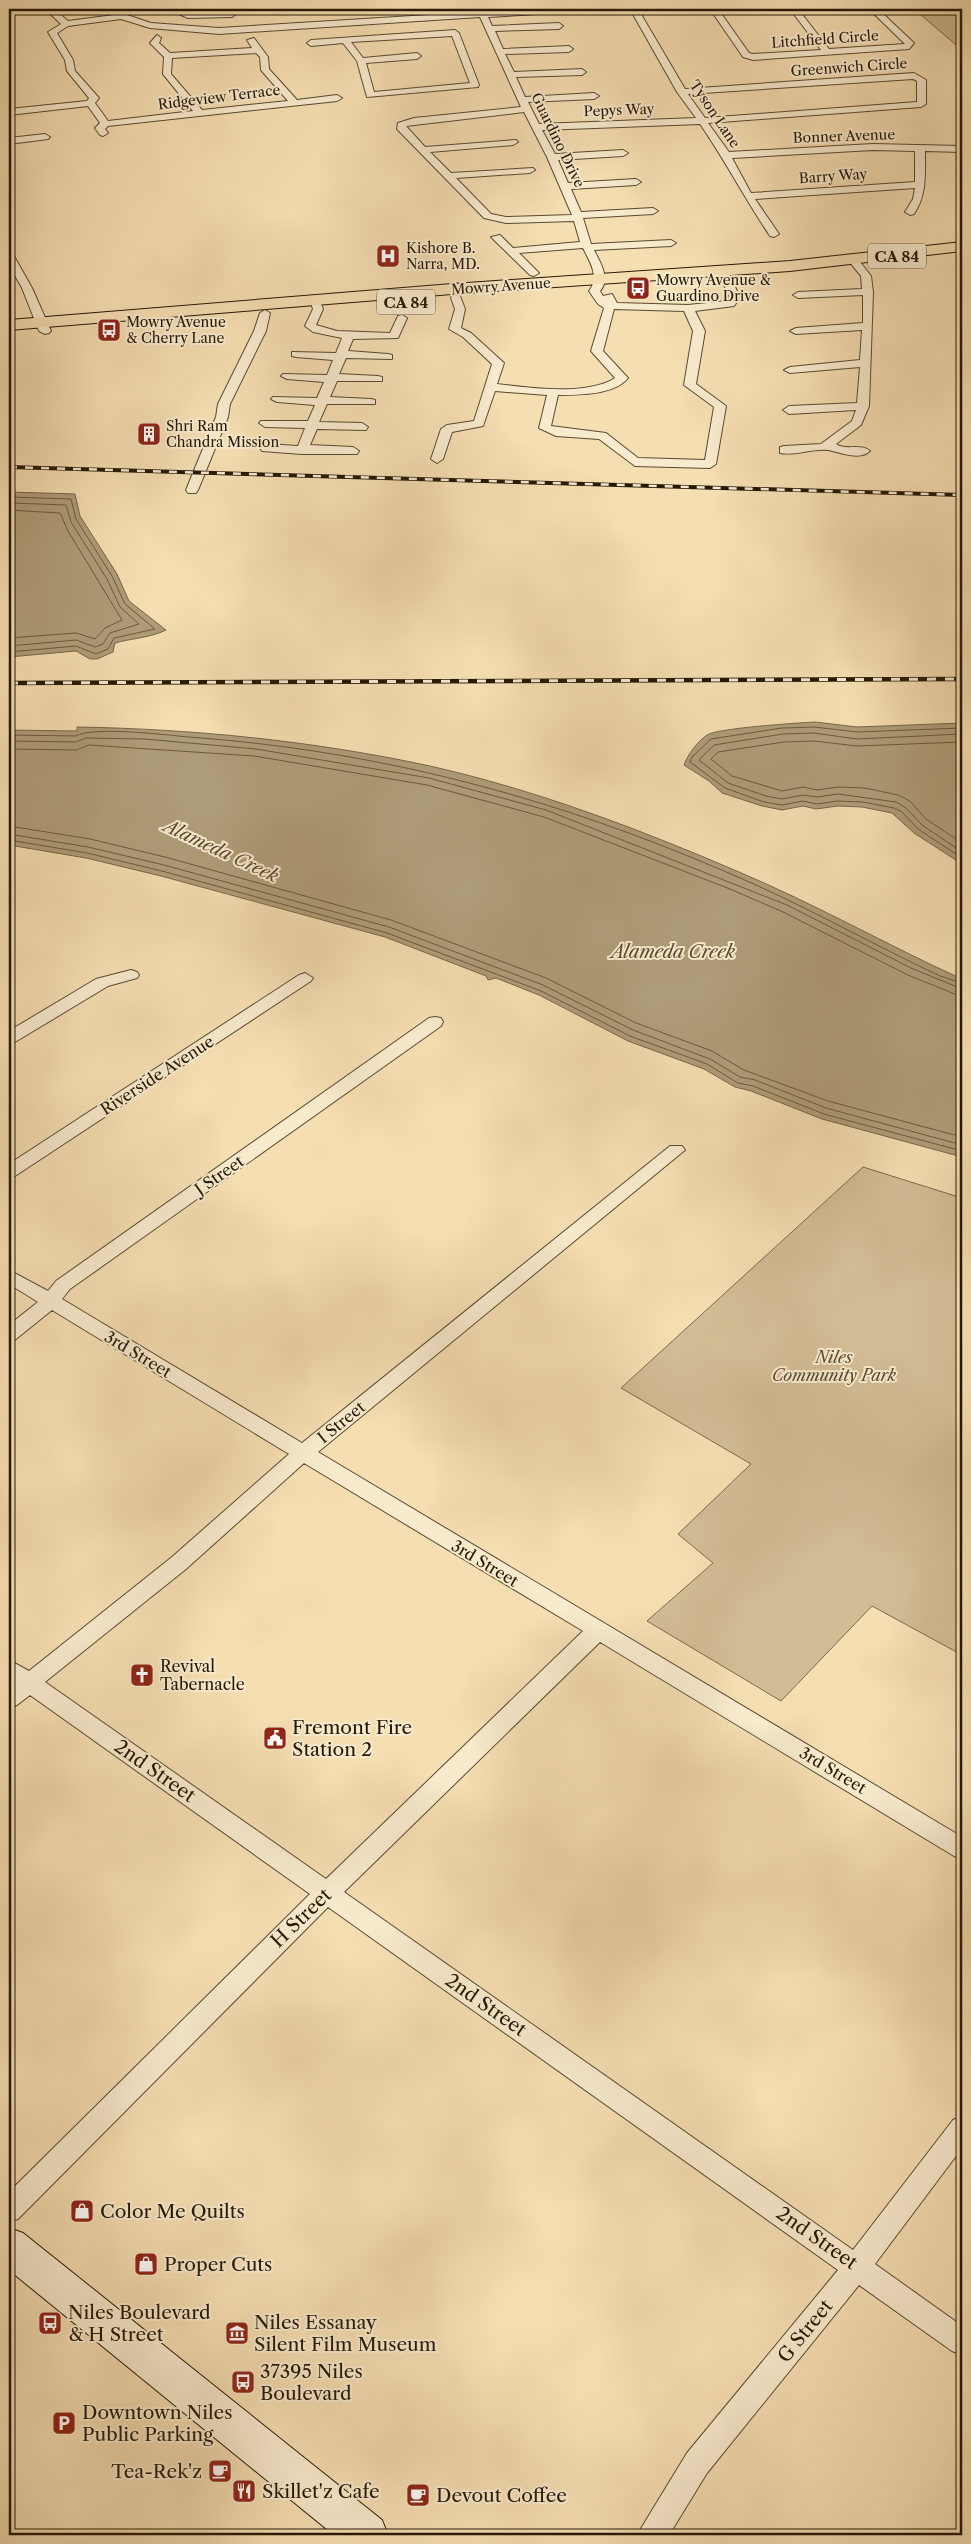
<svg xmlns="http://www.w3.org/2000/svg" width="971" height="2544" font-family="'Libre Caslon Text',serif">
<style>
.green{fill:#d2bc95;stroke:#7c6a4d}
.water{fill:#ae9b77;stroke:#776749}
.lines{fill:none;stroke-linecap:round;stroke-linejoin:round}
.shore{stroke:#6a5a3e;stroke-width:1}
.street-casing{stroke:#594a30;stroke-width:2}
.secondary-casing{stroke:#251805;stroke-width:2}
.primary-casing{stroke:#251805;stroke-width:2}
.street{fill:#f8eacd;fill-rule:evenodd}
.secondary{fill:#f8eacd;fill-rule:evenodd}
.primary{fill:#f5deb2;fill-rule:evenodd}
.rail-far1-casing{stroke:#251805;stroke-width:4}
.rail-casing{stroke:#251805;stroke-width:4.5}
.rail-far1{stroke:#f8eacd;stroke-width:2.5;stroke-dasharray:8;stroke-linecap:butt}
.rail{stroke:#f8eacd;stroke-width:3;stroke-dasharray:9;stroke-linecap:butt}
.labels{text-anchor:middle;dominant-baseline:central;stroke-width:4;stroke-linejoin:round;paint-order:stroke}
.far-street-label{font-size:14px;fill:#251805;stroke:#f8eacd}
.far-poi-label{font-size:14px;fill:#251805;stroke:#f8eacd;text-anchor:start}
.shield{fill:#f8eacd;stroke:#645741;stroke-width:1}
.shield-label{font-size:15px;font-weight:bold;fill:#251805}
.street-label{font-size:16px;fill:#251805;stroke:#f8eacd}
.park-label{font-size:16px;font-style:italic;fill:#594930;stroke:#f8eacd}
.poi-label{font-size:16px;fill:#251805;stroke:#f8eacd;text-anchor:start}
.water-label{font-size:18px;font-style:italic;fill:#5c4c33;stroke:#f8eacd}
.near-poi-label{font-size:19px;fill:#251805;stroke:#f8eacd;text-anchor:start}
.near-street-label{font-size:19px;fill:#251805;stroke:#f8eacd}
</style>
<rect width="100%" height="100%" fill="#f5deb2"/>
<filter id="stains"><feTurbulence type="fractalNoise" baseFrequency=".004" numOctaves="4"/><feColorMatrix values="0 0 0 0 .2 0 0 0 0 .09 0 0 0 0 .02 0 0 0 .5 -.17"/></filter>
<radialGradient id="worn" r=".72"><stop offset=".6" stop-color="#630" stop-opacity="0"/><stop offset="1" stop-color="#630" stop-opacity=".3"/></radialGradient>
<path class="green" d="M914 9H962V50Z
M863 1167 962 1198V1655L872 1606 781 1701 647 1621 713 1563 678 1534 751 1464 621 1388Z"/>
<path class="water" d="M9 492 75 494 80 516 117 574 129 601 166 630C150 638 133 638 115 643L113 652 97 659H90L76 651 9 657Z
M815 722 857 727 962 723V864L914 833 892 813 862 807 838 806 816 809 803 806 782 810 762 806 722 793 709 781 684 765C688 754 697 742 707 735 718 728 797 723 815 722Z
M77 727C195 729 314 741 430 766 536 790 639 829 739 872 815 904 887 945 962 979V1157L822 1119 751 1091 735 1087 704 1069 628 1041 539 995 496 978 488 980 486 976 385 937 161 876 86 858 9 845V730L77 731Z"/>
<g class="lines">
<path class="shore" d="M9 497 71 499 76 519 112 576 125 604 155 629 114 638 108 649 96 654 76 646 9 652
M9 503 66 505 71 522 107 579 120 607 139 624 110 633 103 644 95 647 76 640 9 646
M9 510 60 513 68 531 122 620 105 628 95 639 76 633 9 638
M962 728 857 732 814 727 782 728 711 739 692 757 690 762 725 788 764 802 782 805 803 801 817 804 838 801 863 802 894 808 902 812 918 829 962 858
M962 734 857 739 814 733 783 734 714 745 699 760 728 783 766 796 782 799 803 795 817 797 838 794 896 802 906 808 922 825 962 852
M9 735 76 736C93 726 166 735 189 737 392 752 570 802 756 885 818 913 878 947 940 976L962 983
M9 741 76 742 86 738 145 739 256 749 429 778 546 810 787 905 911 968 962 989
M962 742 857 746 814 741 784 742 718 752 711 759 732 776 782 791 803 787 817 790 838 787 865 788 898 795 910 801 926 819 962 843
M9 749 76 750 89 745 254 756 427 785 544 817 730 889 783 912 908 975 962 997
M9 826 90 839 165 857 391 920 546 978 636 1023 712 1051 744 1070 828 1101 962 1137
M9 834 88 847 164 865 389 927 543 985 633 1030 710 1059 740 1077 755 1080 826 1108 962 1145
M9 840 87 853 162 871 387 933 541 991 630 1036 707 1064 738 1083 753 1086 824 1114 962 1151"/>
<g class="street-casing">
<path id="street" d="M45 9H54L68 21 114 15 108 9H117L124 14 151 23 219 28 477 12 476 9H484L486 12 576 9 572 12 488 17 492 26 559 23 563 26 559 29 495 31 503 49 569 46 573 49 569 52 505 54 514 72 582 69 586 72 582 75 516 77 525 97 594 93 599 96 594 99 528 102 539 124 696 118 677 92 630 9H638L685 89 914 73 926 80V104L921 107 708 123 729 152 873 144 962 146V152L925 151C925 174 927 195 914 214L910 215 905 212 913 199 915 188 755 199 779 234 774 237 770 236C745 199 725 160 700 124L542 130 555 154 623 150 628 153 623 156 558 160 568 183 636 179 641 182 636 185 571 189 581 212 653 208 658 211 653 214 583 218 591 244 671 240 676 243 671 246 594 250C600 262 611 279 600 291L603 296 612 294 617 303 688 305 727 301 730 298 718 271 723 268 728 271 740 298 734 306 695 311 705 331 696 384 726 406 716 464 710 468 635 466 599 439 556 436 539 428 547 395 495 391 483 426 452 432 443 459 437 463 431 459 441 429 447 425 474 421 492 364 463 337 449 329 455 309 451 298 452 296H460L465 309 461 328 471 333 504 363 497 384C529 388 587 396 615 378L591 351 604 308 598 304 589 291C600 277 590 262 583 248L519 253 539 273 534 276 530 275 491 237 500 235 513 248 580 242 574 221 506 223 484 218 397 129 398 123 414 118 521 107 480 17 219 34 150 28 121 19 68 26 57 33 73 60 75 71 99 98 95 103 108 121 193 111 163 74 164 57 150 43 157 35 161 38 159 43 170 53 252 48 247 40 254 38 268 57 269 69 297 100 337 95 342 98 337 101 108 126 105 129 108 133 103 136 100 135 95 128 100 123 88 106 9 115V109L87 101 89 98 67 71 65 60 48 32 61 24ZM256 53 260 57 261 70 288 101 202 110 171 74 172 58ZM913 79 917 81V102L705 118 688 94ZM524 112 547 157 572 215 506 217 491 214 456 178 530 173 535 170 533 168 451 173 430 152 513 145 518 142 516 140 425 147 406 126ZM873 150 915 151V182L751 193 732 158ZM614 309 684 311 693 331 684 385 714 407 705 460 638 458 606 433 551 426 558 395C578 395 615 395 628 378L603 351Z
M167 9H178L189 12 232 11 236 14 232 17 188 18Z
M710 9H718L749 53 753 54 821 50 790 9H798L829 49 905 44 869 9H878L914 43 909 49 753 60 743 57Z
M455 30 459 33 479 85 478 87 367 97 357 61 343 43 311 46 307 43 311 40ZM452 36 470 83 374 92 366 63 417 59 421 56 417 53 363 58 351 42Z
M45 134 50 137 48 139 9 144V138Z
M9 253 14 256 32 288 51 331 49 333 45 334 39 331 22 288 9 265Z
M853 257 857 258 871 276 873 292 869 406 861 425 836 444C845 451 861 443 870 451 860 461 839 452 828 450 813 448 795 456 780 453V447L784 446 821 444 852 421 856 410 789 414 783 410 789 406 857 403 860 367 790 373 784 370 790 367 860 360 862 330 796 334 790 331 796 328 863 323V295L798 298 793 295 798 292 862 289 861 276 848 260Z
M315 298 319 299 323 309 316 325 337 331 390 333 398 316 402 315 407 318 398 338 353 339 348 351 388 354 392 355V359L346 358 339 374 378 376 382 377V381H337L330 397 371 399 375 400V404H327L319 422 362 423 368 427 366 430 317 429 310 445 353 447 359 451 357 454H302L262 451 260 448 266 444 298 446 305 428 265 427 259 423 261 421H308L315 405 277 402 271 399 273 397 317 398 324 382 287 379 281 376 283 374 327 375 333 360 296 357 292 356V352L336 353 342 338 313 332 305 326 313 309 310 301Z
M265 310 270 313 266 331 230 404 228 417 198 490 196 493H188L186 490 216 417 218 404 254 331 260 313Z
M131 970 137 972 139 975 137 978 108 986 15 1042 9 1043V1031L96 979Z
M305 973 313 978 311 981 15 1176 9 1178V1164L299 975Z
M435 1017 441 1018 443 1022 441 1026 70 1289 62 1299 302 1443 670 1146H682L685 1150 318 1452 962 1837V1859L954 1856 600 1642 344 1892 853 2250 953 2120 962 2116V2148L875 2264 962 2326V2355L952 2351 859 2285 707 2473 669 2535H637L687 2453 838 2270 328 1907 18 2219 9 2222V2192L310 1894 30 1695 17 1705 9 1708V1687L14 1683 9 1679V1660L29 1671 172 1557 289 1454 52 1310 16 1339 9 1340V1325L38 1302 9 1284V1270L48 1291 56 1281 429 1018ZM304 1463 583 1631 326 1879 45 1682 186 1569Z"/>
</g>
<g class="secondary-casing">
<path id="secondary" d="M9 2228 23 2233 382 2520 388 2535H334L9 2270Z"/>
</g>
<g class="primary-casing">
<path id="primary" d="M962 242V251L790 271 452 294 9 330V320L452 284 790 261Z"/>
</g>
<use href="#street" class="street"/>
<use href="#secondary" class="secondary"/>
<use href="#primary" class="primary"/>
<g class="rail-far1-casing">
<path id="rail-far1" d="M9 467 962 495"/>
</g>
<g class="rail-casing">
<path id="rail" d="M9 683 962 679"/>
</g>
<use href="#rail-far1" class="rail-far1"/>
<use href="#rail" class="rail"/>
</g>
<defs>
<g id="hospital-square" transform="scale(1.25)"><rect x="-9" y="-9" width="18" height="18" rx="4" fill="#8f2418" stroke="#f8eacd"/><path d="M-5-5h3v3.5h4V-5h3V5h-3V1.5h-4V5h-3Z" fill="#fff"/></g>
<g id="bus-square" transform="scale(1.25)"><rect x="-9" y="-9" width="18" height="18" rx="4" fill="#8f2418" stroke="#f8eacd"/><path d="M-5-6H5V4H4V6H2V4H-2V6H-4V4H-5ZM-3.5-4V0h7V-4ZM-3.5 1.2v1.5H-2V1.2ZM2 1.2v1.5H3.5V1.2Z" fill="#fff"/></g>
<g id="building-square" transform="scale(1.25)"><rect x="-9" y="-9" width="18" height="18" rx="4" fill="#8f2418" stroke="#f8eacd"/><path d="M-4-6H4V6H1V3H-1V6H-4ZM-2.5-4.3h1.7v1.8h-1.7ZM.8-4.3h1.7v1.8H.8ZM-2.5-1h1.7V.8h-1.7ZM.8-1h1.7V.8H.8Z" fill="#fff"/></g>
<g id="church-square" transform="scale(1.25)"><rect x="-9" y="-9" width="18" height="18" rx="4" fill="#8f2418" stroke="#f8eacd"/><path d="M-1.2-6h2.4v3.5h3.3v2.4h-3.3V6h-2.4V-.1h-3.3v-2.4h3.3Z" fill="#fff"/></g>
<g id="civic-square" transform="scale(1.25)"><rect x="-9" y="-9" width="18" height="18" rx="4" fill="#8f2418" stroke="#f8eacd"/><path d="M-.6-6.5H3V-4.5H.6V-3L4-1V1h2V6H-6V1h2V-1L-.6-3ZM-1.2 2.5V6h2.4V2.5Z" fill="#fff"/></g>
<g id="shop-square" transform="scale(1.25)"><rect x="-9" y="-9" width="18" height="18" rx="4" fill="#8f2418" stroke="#f8eacd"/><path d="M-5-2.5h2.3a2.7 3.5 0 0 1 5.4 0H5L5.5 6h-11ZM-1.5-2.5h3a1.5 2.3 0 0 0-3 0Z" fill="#fff"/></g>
<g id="museum-square" transform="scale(1.25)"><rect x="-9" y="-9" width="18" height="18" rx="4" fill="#8f2418" stroke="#f8eacd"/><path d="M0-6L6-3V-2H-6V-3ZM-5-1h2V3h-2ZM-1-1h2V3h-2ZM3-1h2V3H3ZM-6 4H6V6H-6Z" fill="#fff"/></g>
<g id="parking-square" transform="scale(1.25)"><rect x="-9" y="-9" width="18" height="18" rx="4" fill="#8f2418" stroke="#f8eacd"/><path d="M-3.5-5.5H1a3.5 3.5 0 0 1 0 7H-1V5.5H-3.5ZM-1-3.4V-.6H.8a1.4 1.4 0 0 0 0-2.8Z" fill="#fff"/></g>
<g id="cafe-square" transform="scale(1.25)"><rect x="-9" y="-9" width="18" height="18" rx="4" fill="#8f2418" stroke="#f8eacd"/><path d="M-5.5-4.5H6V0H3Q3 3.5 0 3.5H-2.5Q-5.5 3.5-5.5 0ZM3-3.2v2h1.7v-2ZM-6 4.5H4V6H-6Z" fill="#fff"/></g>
<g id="restaurant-square" transform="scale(1.25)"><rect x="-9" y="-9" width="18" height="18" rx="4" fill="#8f2418" stroke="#f8eacd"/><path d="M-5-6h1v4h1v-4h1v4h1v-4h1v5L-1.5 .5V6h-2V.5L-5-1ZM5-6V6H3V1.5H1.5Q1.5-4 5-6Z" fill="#fff"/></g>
</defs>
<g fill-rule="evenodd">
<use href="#hospital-square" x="388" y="256"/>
<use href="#bus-square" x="638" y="288"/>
<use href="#bus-square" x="109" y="330"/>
<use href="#building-square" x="149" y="434"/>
<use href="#church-square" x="142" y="1675"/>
<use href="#civic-square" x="275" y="1738"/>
<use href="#shop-square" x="82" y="2211"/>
<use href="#shop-square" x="146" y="2264"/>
<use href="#bus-square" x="50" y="2323"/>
<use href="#museum-square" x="237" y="2333"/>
<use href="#bus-square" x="243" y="2382"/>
<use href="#parking-square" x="64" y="2423"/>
<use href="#cafe-square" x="220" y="2471"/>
<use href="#restaurant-square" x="244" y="2491"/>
<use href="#cafe-square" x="418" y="2495"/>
</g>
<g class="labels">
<g class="far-street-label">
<text transform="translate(825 39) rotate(-4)">Litchfield Circle</text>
<text transform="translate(849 67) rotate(-4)">Greenwich Circle</text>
<text transform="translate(219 97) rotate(-7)">Ridgeview Terrace</text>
<text transform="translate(619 110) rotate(-2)">Pepys Way</text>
<text transform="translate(715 114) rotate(56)">Tyson Lane</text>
<text transform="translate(844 136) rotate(-2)">Bonner Avenue</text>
<text transform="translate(558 140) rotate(64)">Guardino Drive</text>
<text transform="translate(833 176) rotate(-4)">Barry Way</text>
<text transform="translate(501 286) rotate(-4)">Mowry Avenue</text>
</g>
<g class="far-poi-label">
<text x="406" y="248">Kishore B.<tspan x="406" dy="16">Narra, MD.</tspan></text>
<text x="656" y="280">Mowry Avenue &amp;<tspan x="656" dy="16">Guardino Drive</tspan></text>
<text x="126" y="322">Mowry Avenue<tspan x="126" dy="16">&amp; Cherry Lane</tspan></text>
<text x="166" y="426">Shri Ram<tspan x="166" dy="16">Chandra Mission</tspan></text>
</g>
<g class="shield">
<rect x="868" y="243.5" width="58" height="25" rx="4"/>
<rect x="377" y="289.5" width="58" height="25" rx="4"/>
</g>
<g class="shield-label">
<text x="897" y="256">CA 84</text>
<text x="406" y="302">CA 84</text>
</g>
<g class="street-label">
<text transform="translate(157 1075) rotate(-33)">Riverside Avenue</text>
<text transform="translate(219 1175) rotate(-35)">J Street</text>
<text transform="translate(138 1354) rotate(31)">3rd Street</text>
<text transform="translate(341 1422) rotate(-39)">I Street</text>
<text transform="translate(485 1563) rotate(31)">3rd Street</text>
<text transform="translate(833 1770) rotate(31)">3rd Street</text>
</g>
<g class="park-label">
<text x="834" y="1357">Niles<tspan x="834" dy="18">Community Park</tspan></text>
</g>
<g class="poi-label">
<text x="160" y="1666">Revival<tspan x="160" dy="18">Tabernacle</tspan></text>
</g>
<g class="water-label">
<text transform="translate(221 851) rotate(25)">Alameda Creek</text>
<text x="673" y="952">Alameda Creek</text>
</g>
<g class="near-poi-label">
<text x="292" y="1727">Fremont Fire<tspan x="292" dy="22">Station 2</tspan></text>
<text x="100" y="2211">Color Me Quilts</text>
<text x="164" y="2264">Proper Cuts</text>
<text x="68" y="2312">Niles Boulevard<tspan x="68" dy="22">&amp; H Street</tspan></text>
<text x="254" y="2322">Niles Essanay<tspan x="254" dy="22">Silent Film Museum</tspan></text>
<text x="260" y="2371">37395 Niles<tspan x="260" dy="22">Boulevard</tspan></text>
<text x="82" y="2412">Downtown Niles<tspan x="82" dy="22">Public Parking</tspan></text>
<text x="202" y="2471" text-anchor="end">Tea-Rek'z</text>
<text x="262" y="2491">Skillet'z Cafe</text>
<text x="436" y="2495">Devout Coffee</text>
</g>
<g class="near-street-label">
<text transform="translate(155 1771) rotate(35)">2nd Street</text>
<text transform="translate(301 1918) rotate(-44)">H Street</text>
<text transform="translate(486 2005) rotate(35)">2nd Street</text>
<text transform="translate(817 2238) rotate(35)">2nd Street</text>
<text transform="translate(805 2331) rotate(-51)">G Street</text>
</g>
</g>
<rect width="971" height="2544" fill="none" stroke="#f5deb2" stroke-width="30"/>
<rect x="10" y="10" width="951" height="2524" fill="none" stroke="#251805" stroke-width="2.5"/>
<rect x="15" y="15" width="941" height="2514" fill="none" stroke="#251805"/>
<rect width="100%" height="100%" filter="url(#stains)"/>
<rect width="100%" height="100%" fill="url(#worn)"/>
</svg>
